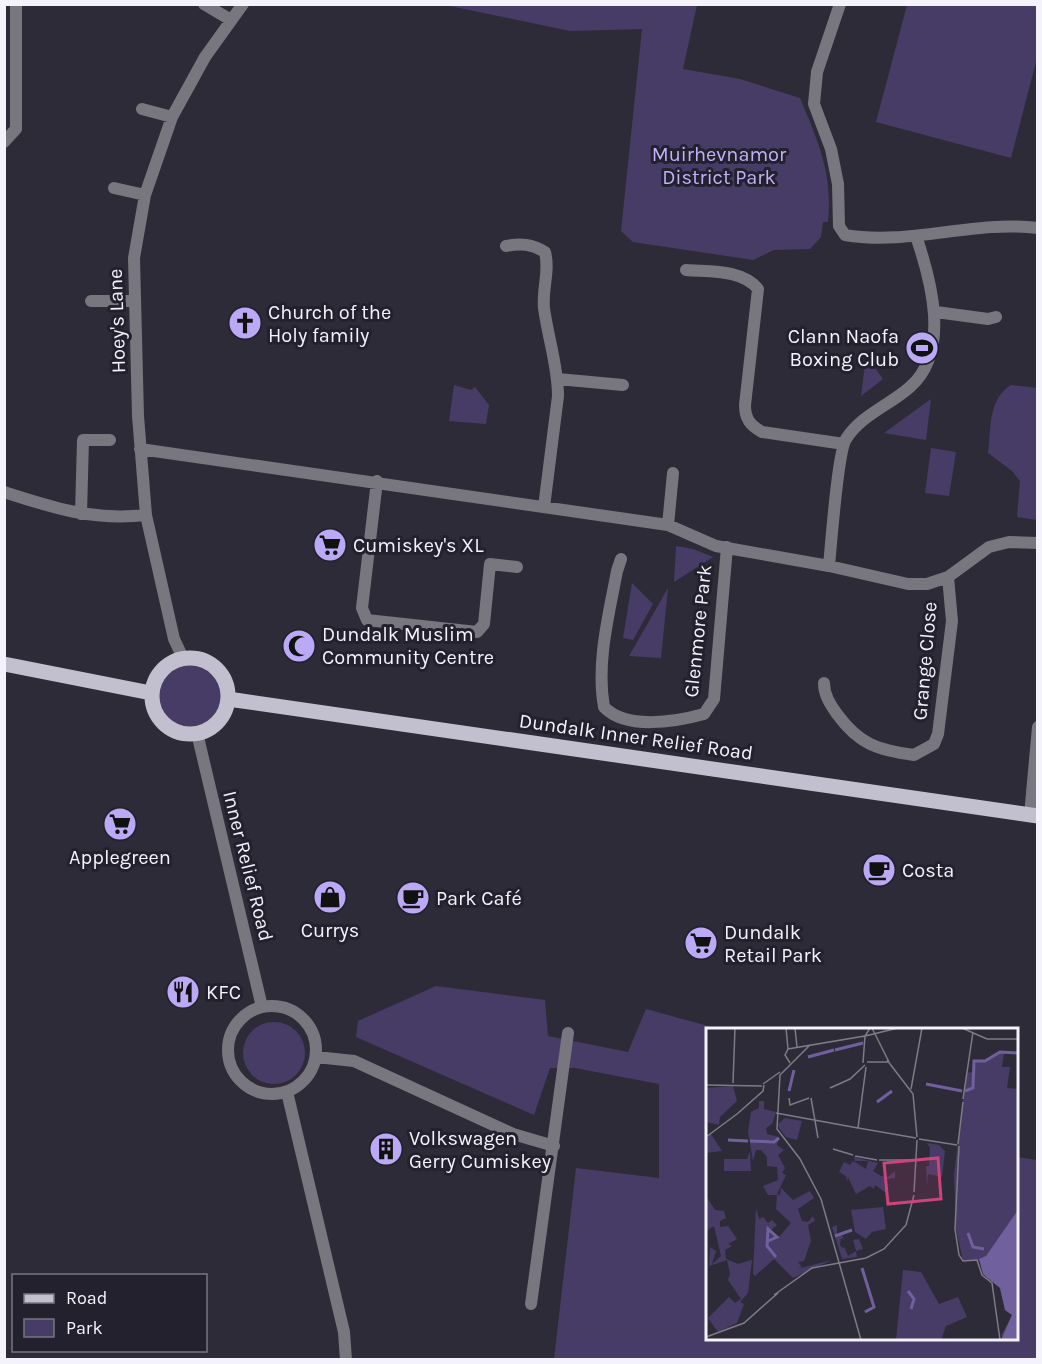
<svg xmlns="http://www.w3.org/2000/svg" width="1042" height="1364" font-family="Karla,sans-serif">
<style>
.green{fill:#473c65}
.lines{fill:none;stroke-linecap:round;stroke-linejoin:round}
.minor{stroke:#78767e;stroke-width:12}
.tertiary{stroke:#78767e;stroke-width:12}
.primary{stroke:#c2bfcf;stroke-width:15}
.labels{text-anchor:middle;dominant-baseline:central;stroke-width:6;stroke-linejoin:round;paint-order:stroke}
.park-label{font-size:20px;fill:#c2b1f8;stroke:#24212f}
.poi-label{font-size:20px;fill:#f4f2fb;stroke:#24212f;text-anchor:start}
.street-label{font-size:20px;fill:#f4f2fb;stroke:#24212f}
.inset-river{fill:none;stroke:#70609d;stroke-width:3}
.inset-road{fill:none;stroke:#7d7b87;stroke-width:1.5}
.view{fill:#cc447b;fill-opacity:0.15;stroke:#cc447b;stroke-width:3}
.inset-edge{fill:none;stroke:#f4f2fb;stroke-width:3}
</style>
<rect width="100%" height="100%" fill="#2e2b39"/>
<path class="green" d="M445 5H697L683 69 740 79 800 98C818 141 833 174 828 222H823L821 237 810 249 774 250 753 260 633 242 621 231 642 29 570 31Z
M907 5H1037V58L1011 158 876 122Z
M866 356 883 379 861 396Z
M454 385 471 390 475 387 489 405 486 424 449 421Z
M1011 385 1037 388V520L1017 517 1020 481 1012 471 988 453C991 428 988 399 1011 385Z
M931 399 926 440 884 433Z
M931 448 956 452 949 496 925 493Z
M676 546 693 549 713 557 674 582Z
M632 583 653 604 633 640 623 638Z
M668 588 661 658 629 656Z
M159 696a31 31 0 1 1 62 0a31 31 0 1 1-62 0Z
M436 986 545 1000 548 1036 628 1052 646 1009 719 1029 708 1030V1338H1016L1017 1157 1037 1160V1359H554L576 1168 659 1178V1084L575 1068H550L534 1115 356 1037 358 1021Z
M243 1053a31 31 0 1 1 62 0a31 31 0 1 1-62 0Z"/>
<g class="lines">
<path class="minor" d="M204 4 231 20
M840 4 817 72 814 104 831 149 838 184 839 226 845 235C909 246 973 220 1038 228
M142 109 172 117
M4 142 16 129V4
M114 188 145 195
M506 246C521 243 532 244 545 252 550 271 542 289 544 308 548 338 558 366 558 396L544 507
M686 270C709 272 742 269 758 289L745 405C745 419 750 425 762 432L844 444
M91 301H134
M936 312 988 319 996 317
M558 379 623 385
M140 449 668 525 716 546 829 566 908 584H927L948 577 989 547 1009 542 1038 543
M377 481 362 608 367 620 477 632 484 624 490 564 517 567
M4 492C53 508 94 521 146 515
M81 514 83 440H110
M668 525 673 473
M621 559 617 571C609 614 596 663 604 707 626 730 675 722 704 714L714 699 727 547
M829 566C831 545 838 451 846 439 861 415 890 405 910 387 951 351 931 280 916 236
M183 658 174 639 146 515 138 416 134 258 145 195 172 117 205 57 243 4
M824 683C824 695 830 704 837 714 859 744 877 750 914 755L934 744 938 734 952 621 948 577
M197 733 262 1007
M228 1050a44 44 0 1 1 88 0a44 44 0 1 1-88 0Z
M316 1057 354 1061 513 1134 554 1146
M287 1092 344 1332 346 1360
M531 1304 568 1033"/>
<path class="tertiary" d="M1030 815 1038 727"/>
<path class="primary" d="M152 696a38 38 0 1 1 76 0a38 38 0 1 1-76 0Z
M4 664 151 693
M228 699 1038 816"/>
</g>
<defs>
<g id="church-disc" transform="scale(1.725)"><circle r="9.5" fill="#bca9f5" stroke="#24212f"/><path d="M-1.2-6h2.4v3.5h3.3v2.4h-3.3V6h-2.4V-.1h-3.3v-2.4h3.3Z" fill="#111"/></g>
<g id="stadium-disc" transform="scale(1.725)"><circle r="9.5" fill="#bca9f5" stroke="#24212f"/><path d="M0-5a6.5 5 0 1 0 0 10a6.5 5 0 1 0 0-10ZM-3.5-1.8h7v3.6h-7Z" fill="#111"/></g>
<g id="supermarket-disc" transform="scale(1.725)"><circle r="9.5" fill="#bca9f5" stroke="#24212f"/><path d="M-6-5.5h2.5l.6 2H6L4.5 2H-2.5L-4.4-4H-6ZM-1.5 3.2a1.3 1.3 0 1 0 .1 0ZM3 3.2a1.3 1.3 0 1 0 .1 0Z" fill="#111"/></g>
<g id="mosque-disc" transform="scale(1.725)"><circle r="9.5" fill="#bca9f5" stroke="#24212f"/><path d="M3.5-4.9A6 6 0 1 0 3.5 4.9A5 5 0 1 1 3.5-4.9Z" fill="#111"/></g>
<g id="cafe-disc" transform="scale(1.725)"><circle r="9.5" fill="#bca9f5" stroke="#24212f"/><path d="M-5.5-4.5H6V0H3Q3 3.5 0 3.5H-2.5Q-5.5 3.5-5.5 0ZM3-3.2v2h1.7v-2ZM-6 4.5H4V6H-6Z" fill="#111"/></g>
<g id="shop-disc" transform="scale(1.725)"><circle r="9.5" fill="#bca9f5" stroke="#24212f"/><path d="M-5-2.5h2.3a2.7 3.5 0 0 1 5.4 0H5L5.5 6h-11ZM-1.5-2.5h3a1.5 2.3 0 0 0-3 0Z" fill="#111"/></g>
<g id="restaurant-disc" transform="scale(1.725)"><circle r="9.5" fill="#bca9f5" stroke="#24212f"/><path d="M-5-6h1v4h1v-4h1v4h1v-4h1v5L-1.5 .5V6h-2V.5L-5-1ZM5-6V6H3V1.5H1.5Q1.5-4 5-6Z" fill="#111"/></g>
<g id="building-disc" transform="scale(1.725)"><circle r="9.5" fill="#bca9f5" stroke="#24212f"/><path d="M-4-6H4V6H1V3H-1V6H-4ZM-2.5-4.3h1.7v1.8h-1.7ZM.8-4.3h1.7v1.8H.8ZM-2.5-1h1.7V.8h-1.7ZM.8-1h1.7V.8H.8Z" fill="#111"/></g>
</defs>
<g fill-rule="evenodd">
<use href="#church-disc" x="245" y="323"/>
<use href="#stadium-disc" x="922" y="348"/>
<use href="#supermarket-disc" x="330" y="545"/>
<use href="#mosque-disc" x="299" y="646"/>
<use href="#supermarket-disc" x="120" y="824"/>
<use href="#cafe-disc" x="879" y="870"/>
<use href="#shop-disc" x="330" y="897"/>
<use href="#cafe-disc" x="413" y="898"/>
<use href="#supermarket-disc" x="701" y="943"/>
<use href="#restaurant-disc" x="183" y="992"/>
<use href="#building-disc" x="386" y="1149"/>
</g>
<g class="labels">
<g class="park-label">
<text x="719" y="154">Muirhevnamor<tspan x="719" dy="23">District Park</tspan></text>
</g>
<g class="poi-label">
<text x="268" y="312">Church of the<tspan x="268" dy="23">Holy family</tspan></text>
<text x="899" y="336" text-anchor="end">Clann Naofa<tspan x="899" dy="23">Boxing Club</tspan></text>
<text x="353" y="545">Cumiskey's XL</text>
<text x="322" y="634">Dundalk Muslim<tspan x="322" dy="23">Community Centre</tspan></text>
<text x="120" y="857" text-anchor="middle">Applegreen</text>
<text x="902" y="870">Costa</text>
<text x="436" y="898">Park Café</text>
<text x="330" y="930" text-anchor="middle">Currys</text>
<text x="724" y="932">Dundalk<tspan x="724" dy="23">Retail Park</tspan></text>
<text x="206" y="992">KFC</text>
<text x="409" y="1138">Volkswagen<tspan x="409" dy="23">Gerry Cumiskey</tspan></text>
</g>
<g class="street-label">
<text transform="translate(117 321) rotate(-92)">Hoey's Lane</text>
<text transform="translate(698 631) rotate(-84)">Glenmore Park</text>
<text transform="translate(925 661) rotate(-85)">Grange Close</text>
<text transform="translate(636 737) rotate(8)">Dundalk Inner Relief Road</text>
<text transform="translate(248 866) rotate(76)">Inner Relief Road</text>
</g>
</g>
<g transform="translate(706 1028)">
<rect width="312" height="312" fill="#2e2b39"/>
<path d="M293 25H298L296 39H304L301 60 312 61V312L295 308 306 287 299 282 294 260 280 249 274 233 257 232 250 201 248 147 260 45 267 44 268 34 280 33ZM27 58 31 73 14 89 13 97 0 94V60ZM53 73H58V81L70 84 66 96 60 100 61 106 73 109 71 117 78 122 72 127 79 140 76 145 80 147 71 166 74 167 75 160 87 172 104 163 108 170 92 181 96 193 102 194 107 188 109 193 102 197 105 213 98 233 92 234 96 239 91 241 126 232 87 250 68 231 49 248 47 246 50 180 53 191 57 189 62 195 66 192 71 197 64 203 70 209 62 214 73 209 85 195 70 181 71 167H62L57 158 72 152 71 139 61 138V129L55 122H50L47 133 42 104 45 84 53 80ZM79 90 96 93 91 112 80 109 73 100 72 96ZM5 106 16 123 0 125V110ZM221 115 233 117 239 123 236 149 222 146 221 158 220 138H223L224 120ZM44 123 45 143H18V131H41ZM148 129 172 135 167 143 175 148 182 149 189 143V150L181 151 180 165 169 157 168 161 164 158 150 166 142 149 141 154 140 148 133 144 138 134 144 137 147 133 160 141 162 133H149ZM0 168 9 182 18 183 20 190 14 193V199L22 198 31 211 22 216 26 218 19 222 20 231 32 236 46 232 42 265 34 274 38 276 31 295 12 304 2 290 23 269 29 275 35 271 22 252 18 264 24 246 21 232 3 238 4 219 10 223 6 236 15 228 8 198 0 203ZM177 179 180 201 166 204 160 211 149 204 145 182ZM131 197V207H136L138 212 135 210 134 217 137 221 138 218 142 228 150 223 147 212 153 211 157 221 150 223 151 229 136 231 126 199ZM197 242 215 244 233 276 252 269 261 289 240 298 235 312H190Z" fill="#473c65"/>
<path d="M312 182V312H295L306 287 299 282 294 260 277 246 273 231 280 228Z" fill="#70609d"/>
<path class="inset-river" d="M129 22 157 15M102 29 128 22M220 56 256 63M83 63 88 42M259 63 267 60 268 33H279L294 24 312 25M171 74 186 63M22 112 42 113M44 113 68 114 73 110M262 205 267 219 278 221M129 208 146 202M62 213 71 209 62 201 61 218 70 229M156 240 168 279 159 284M202 263 208 271 205 281"/>
<path class="inset-road" d="M80 0 82 21M89 0 91 19M164 0 159 8 192 0M166 0 183 34M256 0 281 11H312M104 17 74 47 71 101 94 131 115 171 155 312M181 32 207 66 211 109M161 34H183M84 35 79 27 82 21 159 8 157 35M160 39 152 100 210 110M27 55 29 0M57 56 74 44M0 57 56 58M124 60 144 51 159 37M205 61 216 0M83 70 84 77 103 70M105 70 112 110M257 71 267 4M70 85 152 100M0 109 31 86 57 63 58 57M213 111 251 117M252 116 257 74M253 118 249 201 253 227 257 233 271 232 276 247 286 255 294 312M127 121 147 127M149 128 171 132M173 132H210M208 164 211 112M68 267 106 240 160 230 178 221 200 197 208 167M0 309 38 295 72 265"/>
<path class="view" d="M232 130 235 171 182 176 178 135Z"/>
<rect width="312" height="312" class="inset-edge"/>
</g>
<rect width="1042" height="1364" fill="none" stroke="#f4f2fb" stroke-width="12"/>
<rect x="12" y="1274" width="195" height="78" fill="#24212f" stroke="#777581" stroke-width="1.5"/>
<rect x="24" y="1294" width="30" height="9" fill="#c2bfcf" stroke="#777581" stroke-width="1.5"/>
<text x="66" y="1304" font-size="18" fill="#f4f2fb">Road</text>
<rect x="24" y="1319" width="30" height="18" fill="#473c65" stroke="#777581" stroke-width="1.5"/>
<text x="66" y="1334" font-size="18" fill="#f4f2fb">Park</text>
</svg>
